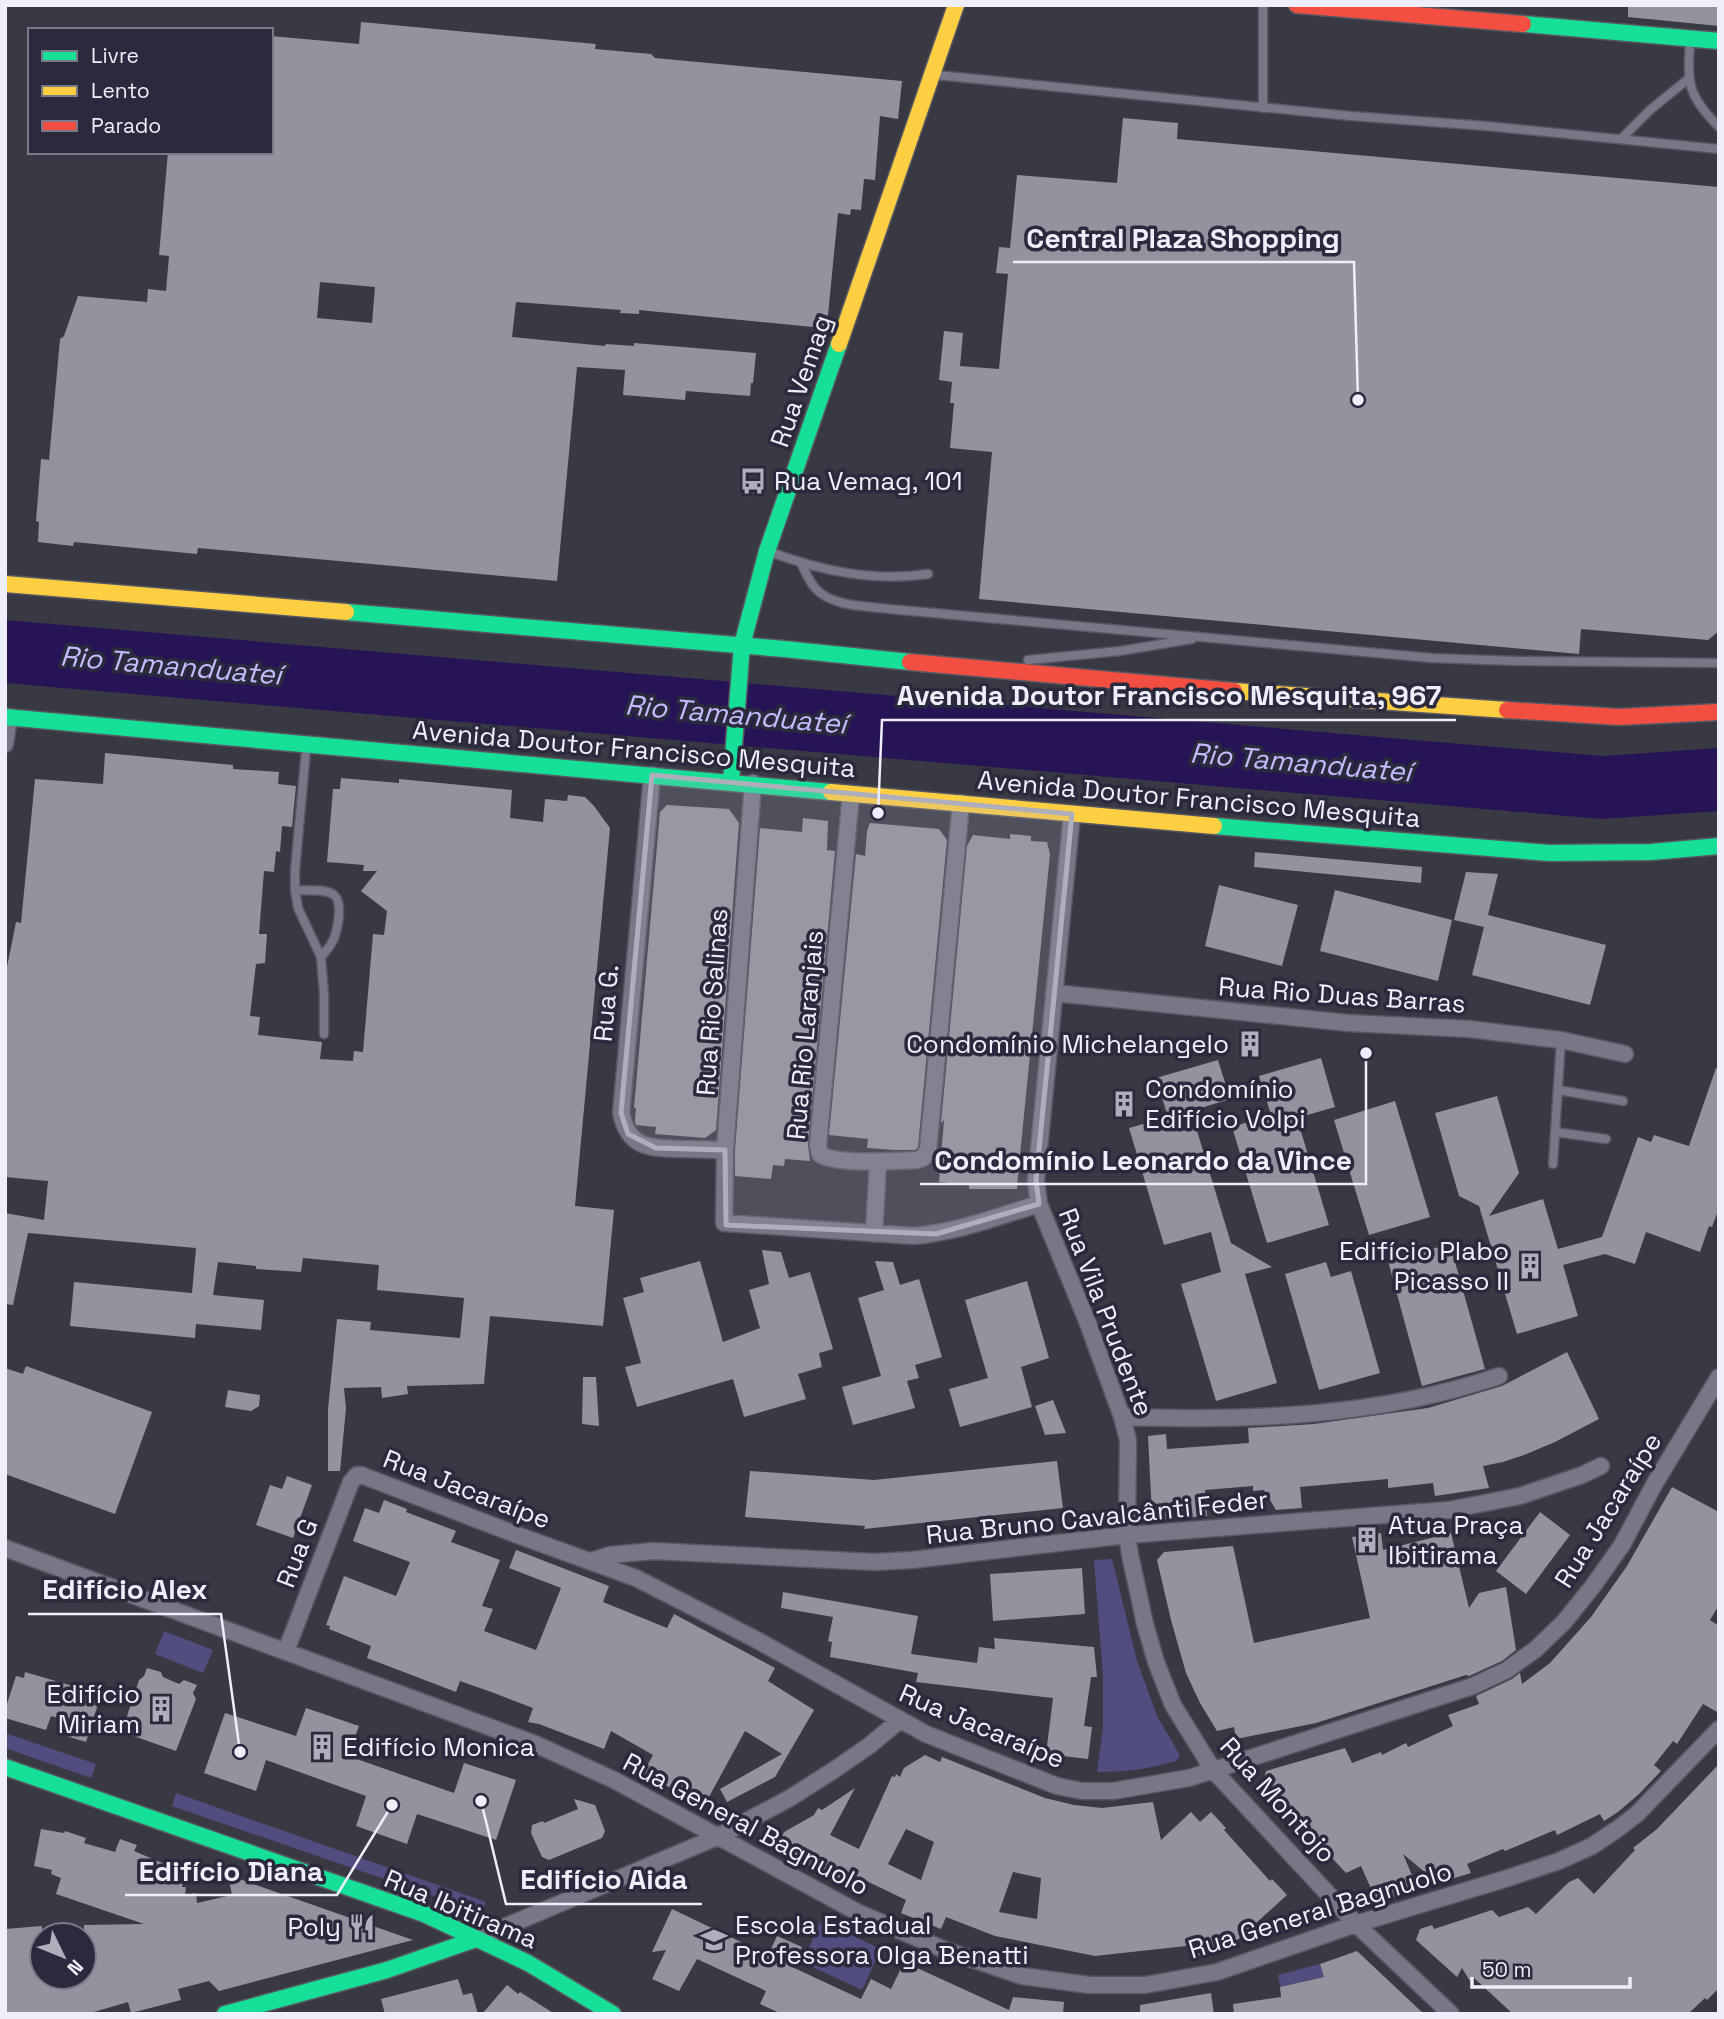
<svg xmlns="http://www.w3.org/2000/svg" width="1724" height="2019" font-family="'Space Grotesk',sans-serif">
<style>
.green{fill:#524d7f}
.water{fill:#261456}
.building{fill:#93939d;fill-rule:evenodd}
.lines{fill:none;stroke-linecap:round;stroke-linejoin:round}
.lane-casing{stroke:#575761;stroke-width:11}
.street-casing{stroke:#575761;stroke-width:19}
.fast-casing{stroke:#575761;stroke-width:19}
.slow-casing{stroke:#575761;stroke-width:19}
.jam-casing{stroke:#575761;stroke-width:19}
.lane{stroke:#787787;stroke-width:8}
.street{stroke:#787787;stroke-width:16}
.fast{stroke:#16e098;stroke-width:16}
.slow{stroke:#ffcf43;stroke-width:16}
.jam{stroke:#f24e42;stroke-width:16}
.marked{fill:#afafbc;fill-opacity:0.2;stroke:#afafbc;stroke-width:5;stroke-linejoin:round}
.labels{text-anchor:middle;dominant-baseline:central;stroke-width:7;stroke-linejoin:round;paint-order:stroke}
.street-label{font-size:26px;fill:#efeffc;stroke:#2b2a3d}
.poi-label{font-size:26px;fill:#efeffc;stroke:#2b2a3d;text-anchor:start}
.water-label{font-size:28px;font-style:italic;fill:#c1bdfd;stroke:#2b2a3d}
.leader{fill:none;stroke:#efeffc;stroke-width:2.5}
.callout-dot{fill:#efeffc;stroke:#2b2a3d;stroke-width:2.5}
.callout-label{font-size:28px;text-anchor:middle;font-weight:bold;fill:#efeffc;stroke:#2b2a3d;stroke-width:7;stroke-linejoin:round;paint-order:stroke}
</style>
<rect width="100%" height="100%" fill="#393944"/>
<path class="green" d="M1112 1559 1137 1661 1158 1718 1180 1755 1176 1761C1150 1769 1124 1772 1097 1772L1103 1729V1677L1094 1560Z
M164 1631 213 1650 203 1673 155 1654Z
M5 1733 96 1764 91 1778 5 1748Z
M176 1793 486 1902 483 1911 480 1912 172 1806Z
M821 1921 881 1949 862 1990 802 1962Z
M1320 1964 1324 1977 1280 1987 1278 1975Z"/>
<path class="water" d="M5 620 1603 756 1719 748V811L1602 819 5 683Z"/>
<path class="building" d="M1628 5H1719V26L1628 17Z
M361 22 596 44 595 49 651 54 655 58 902 81 898 119 880 116 875 180 864 179 861 210 851 209 850 215 838 213 828 315 823 328 639 310V314L620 313 621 310 516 302 512 337 605 346 606 344 634 346V343L756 353 753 383H751L750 396 686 391 685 400 623 395 625 370 577 367 557 581 198 548 197 554 74 542 73 546 38 542 39 522 36 521 41 459 49 460 60 339 64 336 78 296 147 302 148 289 166 291 169 256 159 255 168 152H271V36L359 44ZM320 282 375 287 372 323 317 318Z
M1123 118 1178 123 1177 139 1719 187V631L1708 640 1581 629 1579 654 979 599 992 452 950 448 954 403H950L952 382 939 380 944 331 963 333 960 366 999 369 1008 274 996 273 999 247 1010 248 1017 175 1117 183Z
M105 753 233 765V769L279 772 278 784 296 786 292 827 282 826 280 852 276 851 274 872 264 871 259 934H267L265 963 256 964 250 1016 260 1017 258 1035 322 1042 320 1059 353 1061 354 1051 363 1052 373 934 384 935 387 911 361 891 377 871H363L364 865 327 862 333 789H340L341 778 399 783V779L512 790 510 818 543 822 545 799 567 801 568 795 585 797 594 806 610 828 575 1206 614 1210 603 1326 490 1316 484 1384 407 1386 408 1394 382 1398 381 1387 344 1388 346 1408 340 1471H328V1409L337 1319 371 1322 370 1330 460 1338 464 1298 377 1290 379 1265 303 1258 301 1272 256 1269V1266L218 1262 213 1295 264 1300 261 1330 196 1324 195 1338 70 1326 74 1282 192 1293 196 1248 28 1233 13 1305 5 1304V1213L44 1220 48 1181 5 1177V977L16 922 21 923 35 779 103 784Z
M667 805 729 809 739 823 716 1130 705 1138 655 1134 656 1127 636 1125 635 1121 636 1108H634L660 812Z
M803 818 828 821 827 850 835 851 808 1144 810 1161 785 1159 784 1166 773 1165 771 1179 735 1176V1150L760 828 802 832Z
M870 823 939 829 947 840 918 1147 915 1150H896L867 1148 868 1139 829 1135 856 854 865 856 867 831Z
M1010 834 1031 836V841L1047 842 1050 854 1018 1175 1017 1189H969V1185L939 1182 944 1120 941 1123 967 846 973 835 1010 839Z
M1255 852 1422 867 1421 883 1254 867Z
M1466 872 1498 874 1488 915 1606 945 1590 1005 1472 975 1484 927 1454 920Z
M1219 885 1298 905 1282 966 1205 946Z
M1335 890 1452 920 1438 981 1320 951Z
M1321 1058 1335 1107 1297 1118 1329 1225 1267 1243 1232 1127 1271 1115 1259 1076Z
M1218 1060 1230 1099 1191 1111 1231 1243 1272 1267 1245 1274 1277 1383 1216 1401 1181 1284 1221 1272 1211 1232 1164 1245 1129 1128 1168 1117 1156 1078Z
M1716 1068H1719V1208L1712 1227 1709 1226 1700 1252 1646 1232 1635 1264 1605 1254 1563 1265 1578 1316 1517 1334 1479 1206 1459 1196 1435 1113 1497 1096 1519 1173 1489 1216 1543 1199 1558 1249 1602 1237 1638 1137 1651 1142 1654 1135 1689 1146Z
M1395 1101 1430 1217 1369 1235 1334 1120Z
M1450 1244 1485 1369 1422 1386 1388 1261Z
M762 1250 781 1252 789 1278 810 1272 833 1349 819 1353 822 1367 798 1374 806 1399 744 1417 733 1379 637 1407 625 1367 641 1363 623 1298 644 1292 640 1278 700 1261 723 1342 760 1328 749 1290 769 1284Z
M875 1261 893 1262 900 1285 919 1279 942 1357 915 1365 919 1378 907 1381 915 1408 853 1425 842 1387 881 1376 858 1298 884 1290Z
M1326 1262 1331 1277 1351 1271 1380 1373 1319 1390 1285 1274Z
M1027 1281 1049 1358 1021 1367 1032 1407 960 1427 949 1389 988 1378 965 1300Z
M1567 1352 1599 1419 1555 1442 1524 1455 1503 1462 1483 1466 1489 1488 1435 1496 1433 1483 1388 1488V1479L1300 1487 1302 1508 1276 1510 1264 1490 1253 1491V1486L1205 1490 1207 1516 1157 1520 1152 1515 1148 1436 1166 1434 1167 1449 1249 1443 1248 1428 1314 1424 1428 1408 1502 1386Z
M26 1366 152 1412 115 1514 5 1474V1368L23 1374Z
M583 1377H596L599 1426 582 1424Z
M228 1390 260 1395 259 1406 251 1411 225 1407Z
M1053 1400 1066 1433 1045 1435 1035 1406Z
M1057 1461 1063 1508 864 1529 865 1526 745 1517 750 1471 874 1480Z
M287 1476 312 1485 293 1538 256 1525 270 1485 282 1489Z
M1672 1487 1719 1512V1605L1710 1620 1719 1626V1713L1703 1704 1677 1744 1673 1741 1654 1765 1661 1771 1639 1794 1618 1812 1604 1821 1600 1814 1557 1835 1555 1830 1505 1851 1503 1849 1467 1864 1471 1873 1441 1882 1436 1871 1427 1874 1403 1854 1414 1880 1407 1883 1411 1893 1384 1900 1371 1899 1372 1891 1361 1866 1346 1873 1263 1784 1266 1771 1345 1748 1352 1763 1381 1752 1382 1755 1406 1743 1408 1747 1453 1726 1448 1715 1479 1704 1476 1696 1512 1679 1520 1673 1522 1684 1550 1663 1591 1617 1627 1566Z
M384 1500 407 1509 406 1512 456 1531 451 1542 500 1560 482 1606 493 1609 484 1631 536 1650 561 1588 509 1568 516 1550 609 1586 603 1602 667 1628 674 1614 775 1668 768 1681 814 1710 775 1777 727 1802 720 1789 782 1754 745 1731 704 1806 643 1773 653 1755 611 1731 604 1749 539 1724 528 1722 533 1708 494 1693 460 1681 456 1692 367 1658 371 1646 329 1629 330 1626 326 1625 344 1576 396 1596 410 1562 353 1541 365 1508 379 1513Z
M1540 1512 1570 1535 1526 1594 1496 1571Z
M1381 1533 1383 1550 1451 1533 1469 1608 1479 1593 1506 1587 1516 1650 1502 1661 1469 1676 1466 1675 1316 1723 1236 1739 1234 1727 1217 1731 1200 1703 1186 1673 1171 1620 1157 1560 1164 1552 1233 1546 1254 1643 1370 1618 1352 1537Z
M1082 1568 1085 1614 993 1621 990 1574Z
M783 1592 918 1616 911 1654 977 1663 979 1647 995 1649 994 1638 1094 1647 1097 1677H1091L1084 1726 1092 1727 1088 1759 1046 1754 1053 1698 916 1682 918 1673 830 1657 832 1642 828 1641 833 1617 781 1608Z
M147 1668 161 1672 163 1677 179 1684 184 1680 197 1685 193 1693 196 1699 176 1751 125 1733 128 1724 126 1719 139 1680 144 1676Z
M25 1672 93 1692 91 1698 99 1701 86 1742 59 1734 62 1719 51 1716 46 1730 5 1718V1710L16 1676 24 1678Z
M306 1708 359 1726 348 1756 454 1793 464 1763 516 1780 496 1840 417 1814 407 1844 356 1826 366 1796 266 1760 256 1791 204 1773 225 1713 296 1736Z
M925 1755 940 1762 942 1757 1045 1798 1074 1805 1102 1808 1153 1802 1161 1840 1191 1812 1200 1822 1211 1812 1226 1828 1224 1830 1270 1881 1272 1879 1287 1895 1233 1944 1235 1948 1197 1956 1195 1945 1095 1956 995 1936 946 1917 941 1929 901 1913 906 1900 854 1875 848 1888 777 1847 784 1832 814 1815 818 1808 822 1810 855 1788 830 1835 859 1849 892 1776 895 1777 896 1774 900 1777 904 1768ZM906 1829 934 1842 921 1880 888 1864ZM1013 1872 1041 1878 1037 1919 999 1912Z
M1719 1764V1988L1707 2000 1705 1998 1688 2014H1513L1474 1978 1470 1981 1462 1968 1457 1977 1416 1940 1420 1929 1432 1925 1434 1929 1492 1910 1499 1917 1528 1907 1536 1914 1569 1882 1578 1878 1594 1894 1635 1850 1633 1848 1657 1829Z
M574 1799 595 1805 605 1831 602 1838 549 1860 542 1857 531 1833 532 1825 543 1821 544 1823 578 1809Z
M41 1829 64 1833 65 1831 86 1838 84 1843 115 1852 120 1839 137 1845 134 1851 167 1865 161 1879 183 1881 182 1887H186L185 1895 196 1893 197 1903 232 1895 228 1875 413 1940 219 1991 209 1981 178 1989 181 2000 131 2013 128 2002 87 2014H5V1929L42 1926V1977H84V1925L144 1924 56 1894 61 1878 51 1874 52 1870 34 1866Z
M672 1909 768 1955 777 1936 802 1947 792 1967 861 1999 871 1979 891 1989 904 1962 1009 2010 1013 1997 1064 2002 1063 2014H782L760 2004 766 1991 697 1959 679 1991 652 1979 666 1950 652 1952Z
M1357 1951 1424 2014H1234L1233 2004 1281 1997 1280 1987 1324 1977 1320 1964Z
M458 1979 463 1995 472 1993 478 2014H385L381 1999Z
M507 1985 518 1994 520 1992 555 2014H482Z
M1211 1993 1214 2014H1140V2005Z"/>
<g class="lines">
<g class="lane-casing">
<path id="lane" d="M1690 42C1687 84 1688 96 1719 127
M936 75 1351 116 1486 126 1719 149
M1263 108V5
M1621 139 1650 110 1688 79
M770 552C822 571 873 582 928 574
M801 563C805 571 809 581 815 588 832 607 866 606 889 609L1432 658 1517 661 1719 663
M1028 660 1120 651 1192 639
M306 750 295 871V890L298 908 321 957 324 994V1034
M295 890C306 891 326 888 334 895 344 903 337 935 331 944 328 949 324 953 321 957
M1558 1090 1623 1101
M1555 1132 1606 1139
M1553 1164 1561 1040"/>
</g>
<g class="street-casing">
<path id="street" d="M5 744 9 717
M652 775 621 1113C628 1148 649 1148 680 1149 695 1149 710 1150 725 1150
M753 783 725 1150 724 1223 914 1236C957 1232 997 1217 1039 1204
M851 794 818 1145 820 1154C834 1165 897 1161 917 1160L923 1158 928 1150 961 803
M1072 814 1036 1180 1039 1204 1087 1321 1122 1417 1128 1440 1127 1535 1130 1555 1145 1624 1156 1662 1173 1705 1213 1770 1356 1924 1451 2014
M1054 993 1349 1023 1469 1029 1561 1040 1625 1054
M874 1234 878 1162
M1122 1417C1248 1421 1379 1417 1499 1376
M5 1548 533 1743 614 1780 857 1912 945 1950 1022 1976 1089 1985H1145L1217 1972 1356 1924 1508 1878 1559 1861 1592 1846 1616 1830 1637 1814 1719 1729
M591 1561 610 1555 653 1551 874 1562 912 1560 1127 1535 1449 1510 1520 1496 1582 1475 1601 1466
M286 1651 351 1482 357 1475H361L520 1536 636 1578 755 1639 926 1734 1057 1786 1082 1791H1113L1189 1778 1473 1686 1507 1670 1536 1649 1564 1622 1593 1586 1622 1545 1655 1483 1719 1377
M476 1939 717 1837 790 1798 834 1770 870 1745 900 1720"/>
</g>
<g class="fast-casing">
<path id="fast" d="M1523 24 1719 41
M346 612 784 649 910 662
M5 717 831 792
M731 782 742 645 767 551 839 344
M1214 826 1550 853 1651 852 1719 846
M5 1767 424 1914 528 1963 613 2014
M225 2014 387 1970 476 1939"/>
</g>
<g class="slow-casing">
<path id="slow" d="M839 344 956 5
M5 584 346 612
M1234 691 1507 710
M831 792 1214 826"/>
</g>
<g class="jam-casing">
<path id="jam" d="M1297 5 1523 24
M910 662 1234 691
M1507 710 1619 717 1719 712"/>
</g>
<use href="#lane" class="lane"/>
<use href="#street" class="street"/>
<use href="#fast" class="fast"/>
<use href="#slow" class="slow"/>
<use href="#jam" class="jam"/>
</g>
<path class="marked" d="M652 775 1072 814 1036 1180 1039 1204 936 1234 726 1225 725 1150 656 1148 628 1134 621 1113Z"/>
<defs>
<g id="bus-bare" transform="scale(2.1)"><path d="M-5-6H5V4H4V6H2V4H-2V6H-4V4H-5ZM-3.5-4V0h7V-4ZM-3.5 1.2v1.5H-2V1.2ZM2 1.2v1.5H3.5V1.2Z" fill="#afafbc" stroke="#2b2a3d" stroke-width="2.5" paint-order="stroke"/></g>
<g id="building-bare" transform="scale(2.1)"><path d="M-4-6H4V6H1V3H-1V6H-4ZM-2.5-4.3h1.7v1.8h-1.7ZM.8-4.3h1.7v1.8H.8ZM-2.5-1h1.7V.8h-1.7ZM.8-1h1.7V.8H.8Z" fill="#afafbc" stroke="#2b2a3d" stroke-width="2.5" paint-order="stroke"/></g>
<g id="restaurant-bare" transform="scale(2.1)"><path d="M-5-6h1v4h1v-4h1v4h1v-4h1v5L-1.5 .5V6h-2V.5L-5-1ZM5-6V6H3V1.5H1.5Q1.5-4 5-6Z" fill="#afafbc" stroke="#2b2a3d" stroke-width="2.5" paint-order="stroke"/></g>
<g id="school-bare" transform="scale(2.1)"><path d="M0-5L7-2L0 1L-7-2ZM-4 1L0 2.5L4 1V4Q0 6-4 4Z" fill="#afafbc" stroke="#2b2a3d" stroke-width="2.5" paint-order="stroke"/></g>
</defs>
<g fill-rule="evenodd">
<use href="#bus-bare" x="753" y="481"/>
<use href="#building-bare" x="1250" y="1044"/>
<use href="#building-bare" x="1124" y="1104"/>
<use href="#building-bare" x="1530" y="1266"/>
<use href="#building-bare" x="1367" y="1540"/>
<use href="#building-bare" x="161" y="1709"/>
<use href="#building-bare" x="322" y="1747"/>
<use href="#restaurant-bare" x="362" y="1927"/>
<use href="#school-bare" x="714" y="1940"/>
</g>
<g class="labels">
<g class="street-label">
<text transform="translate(801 381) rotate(-71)">Rua Vemag</text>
<text transform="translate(634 749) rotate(5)">Avenida Doutor Francisco Mesquita</text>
<text transform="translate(1199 799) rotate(5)">Avenida Doutor Francisco Mesquita</text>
<text transform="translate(1342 995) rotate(4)">Rua Rio Duas Barras</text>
<text transform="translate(712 1002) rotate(-86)">Rua Rio Salinas</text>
<text transform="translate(606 1003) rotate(-85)">Rua G.</text>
<text transform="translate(805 1035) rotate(-85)">Rua Rio Laranjais</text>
<text transform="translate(1106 1312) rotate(69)">Rua Vila Prudente</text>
<text transform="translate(467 1489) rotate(21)">Rua Jacaraípe</text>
<text transform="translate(1608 1510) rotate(-58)">Rua Jacaraípe</text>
<text transform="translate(1097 1517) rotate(-6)">Rua Bruno Cavalcânti Feder</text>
<text transform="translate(297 1553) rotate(-69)">Rua G</text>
<text transform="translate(982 1726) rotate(23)">Rua Jacaraípe</text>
<text transform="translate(1278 1800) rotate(48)">Rua Montojo</text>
<text transform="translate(746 1824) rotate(28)">Rua General Bagnuolo</text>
<text transform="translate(461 1909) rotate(23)">Rua Ibitirama</text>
<text transform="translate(1320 1910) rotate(-17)">Rua General Bagnuolo</text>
</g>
<g class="poi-label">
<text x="774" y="481">Rua Vemag, 101</text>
<text x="1229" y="1044" text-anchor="end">Condomínio Michelangelo</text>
<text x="1145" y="1089">Condomínio<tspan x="1145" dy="30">Edifício Volpi</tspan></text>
<text x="1509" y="1251" text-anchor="end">Edifício Plabo<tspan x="1509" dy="30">Picasso II</tspan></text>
<text x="1388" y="1525">Atua Praça<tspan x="1388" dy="30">Ibitirama</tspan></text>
<text x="140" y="1694" text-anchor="end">Edifício<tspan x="140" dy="30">Miriam</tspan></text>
<text x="343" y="1747">Edifício Monica</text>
<text x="735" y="1925">Escola Estadual<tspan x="735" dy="30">Professora Olga Benatti</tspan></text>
<text x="341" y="1927" text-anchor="end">Poly</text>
</g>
<g class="water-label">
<text transform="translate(171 665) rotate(5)">Rio Tamanduateí</text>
<text transform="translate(736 714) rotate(5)">Rio Tamanduateí</text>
<text transform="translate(1301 762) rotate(5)">Rio Tamanduateí</text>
</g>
</g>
<path class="leader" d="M1358 400L1354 262H1013M878 813L882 720H1456M1366 1053L1366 1184H920M240 1752L221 1614H28M392 1805L337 1895H125M481 1801L506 1904H702"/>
<g class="callout-dot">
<circle cx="1358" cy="400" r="7"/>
<circle cx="878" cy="813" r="7"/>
<circle cx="1366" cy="1053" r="7"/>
<circle cx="240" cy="1752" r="7"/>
<circle cx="392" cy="1805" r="7"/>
<circle cx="481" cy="1801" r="7"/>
</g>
<g class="callout-label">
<text x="1183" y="248">Central Plaza Shopping</text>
<text x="1169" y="705">Avenida Doutor Francisco Mesquita, 967</text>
<text x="1143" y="1170">Condomínio Leonardo da Vince</text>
<text x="125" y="1599">Edifício Alex</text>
<text x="231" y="1881">Edifício Diana</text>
<text x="604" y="1889">Edifício Aida</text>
</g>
<rect width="1724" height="2019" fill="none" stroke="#efeffc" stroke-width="14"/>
<rect x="28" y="28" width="245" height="126" fill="#2b2a3d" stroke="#797989" stroke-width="2"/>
<rect x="42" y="51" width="35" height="10" fill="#16e098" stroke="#797989" stroke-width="2"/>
<text x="91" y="63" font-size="21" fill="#efeffc">Livre</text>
<rect x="42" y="86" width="35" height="10" fill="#ffcf43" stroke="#797989" stroke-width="2"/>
<text x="91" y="98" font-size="21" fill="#efeffc">Lento</text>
<rect x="42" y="121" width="35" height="10" fill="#f24e42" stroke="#797989" stroke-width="2"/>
<text x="91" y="133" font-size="21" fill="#efeffc">Parado</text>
<g transform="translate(63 1956) rotate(133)"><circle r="33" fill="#2b2a3d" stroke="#797989" stroke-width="2"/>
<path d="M0-5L12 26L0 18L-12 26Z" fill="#afafbc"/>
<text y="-10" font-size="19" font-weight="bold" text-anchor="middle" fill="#efeffc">N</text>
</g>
<path d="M1472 1977v10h158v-10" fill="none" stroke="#efeffc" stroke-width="3.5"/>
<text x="1482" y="1977" font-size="21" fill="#efeffc" stroke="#2b2a3d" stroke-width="5" paint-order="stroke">50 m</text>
</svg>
